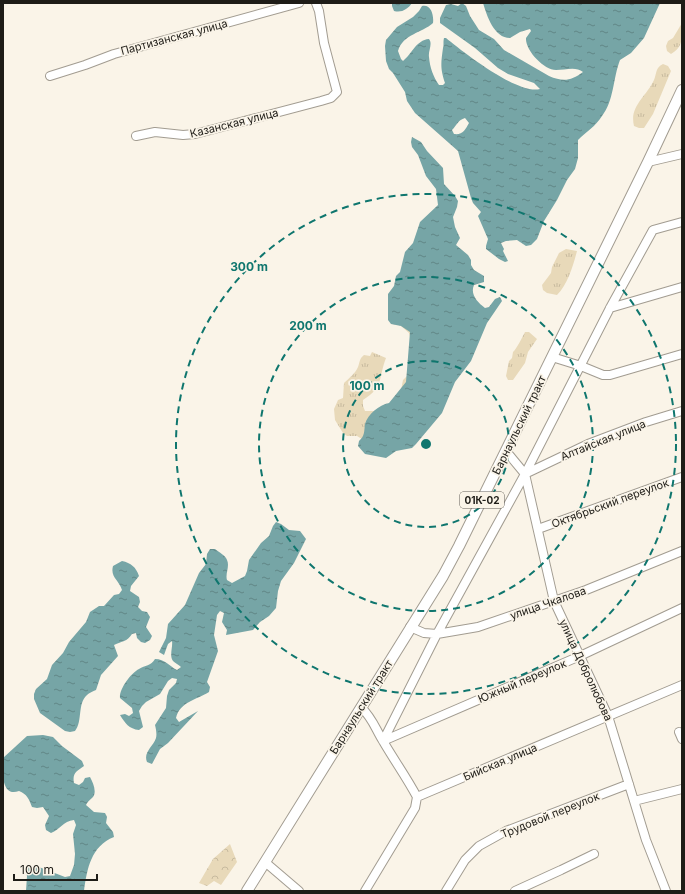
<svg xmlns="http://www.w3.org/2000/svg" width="685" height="894" font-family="Inter,sans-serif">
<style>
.grass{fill:url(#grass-tufts)}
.forest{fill:url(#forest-crowns)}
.water{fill:url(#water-ripples);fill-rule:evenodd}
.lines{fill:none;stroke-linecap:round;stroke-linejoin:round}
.minor-casing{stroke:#a29c91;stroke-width:10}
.major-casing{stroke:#a29c91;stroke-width:12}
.minor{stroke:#fff;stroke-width:8}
.major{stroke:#fff;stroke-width:10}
.ring{fill:none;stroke:#0f766e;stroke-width:2;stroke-dasharray:7 5}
.labels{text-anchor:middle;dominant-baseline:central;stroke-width:3.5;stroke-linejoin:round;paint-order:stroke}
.shield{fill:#faf4e8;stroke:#605d56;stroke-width:1}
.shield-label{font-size:10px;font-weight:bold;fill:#1e1c17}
.street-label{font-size:11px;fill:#1e1c17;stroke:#faf4e8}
.centre{fill:#0f766e;stroke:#faf4e8;stroke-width:2}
.ring-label{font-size:12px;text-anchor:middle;font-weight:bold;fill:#0f766e;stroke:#faf4e8;stroke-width:3.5;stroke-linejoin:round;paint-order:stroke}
</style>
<defs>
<pattern id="grass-tufts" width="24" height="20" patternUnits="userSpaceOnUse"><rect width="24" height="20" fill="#e8d9b9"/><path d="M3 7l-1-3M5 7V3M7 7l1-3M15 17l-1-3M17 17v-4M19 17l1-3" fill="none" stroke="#c7ba9e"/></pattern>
<pattern id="forest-crowns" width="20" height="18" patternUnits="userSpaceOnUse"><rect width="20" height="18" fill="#e8d9b9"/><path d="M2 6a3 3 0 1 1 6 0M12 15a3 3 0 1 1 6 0" fill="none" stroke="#c7ba9e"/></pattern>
<pattern id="water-ripples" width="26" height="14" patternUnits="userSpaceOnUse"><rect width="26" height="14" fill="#76a5a6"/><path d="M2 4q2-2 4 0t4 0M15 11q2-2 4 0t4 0" fill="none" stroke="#608686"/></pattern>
</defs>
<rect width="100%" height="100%" fill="#faf4e8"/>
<path class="grass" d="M682 23C682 36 684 47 671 54L667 51 666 46 668 41 673 38Z
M663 64 668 66 671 71 653 114 644 128H639L634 126C629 106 647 96 654 80 657 73 655 68 663 64Z
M566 249 577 251C573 266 568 284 557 295L547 293 543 290 542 285 551 273 552 267 559 253Z
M453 313 370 444 357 436H347L343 433 335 420 334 409 338 400 343 398 344 383C349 378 355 374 358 367 360 362 359 359 364 355L370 356 372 352 386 358C378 379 384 387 363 400V406L365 411H380L400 395 403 380 410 373V337L409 333 401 326Z
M525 332H529L537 339 528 352 525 363 513 380H508L506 376 509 361 512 358 513 352C516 350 523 336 525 332Z"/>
<path class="forest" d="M230 844 237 862 221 885 214 881 207 886 199 883 213 859Z"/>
<path class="water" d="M392 3H412C408 9 402 13 394 11L392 6Z
M462 3 466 6 470 16 479 30 494 39 504 50 549 76C563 82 571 81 583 72 576 66 565 70 556 70 544 70 525 50 526 38L531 31 530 29 520 32 510 38C494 38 487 16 483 3H660L644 38 631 53 620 60C613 78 614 101 602 116 596 126 586 132 578 140V158L575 169 567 180 557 200 544 221 537 239 531 245 526 246 517 240 506 241 501 243 504 249 503 251 508 261 505 262 499 259 486 249V246L488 239 478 216 481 212 473 203 471 198 458 151 415 113 407 101 405 92 393 73 389 69 386 61 385 46 386 40 397 27 413 17 419 11 422 6C431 4 434 15 433 23 422 33 403 34 398 51L401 59 403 61C412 54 416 40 429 39 433 44 428 51 429 57 430 68 433 76 439 85H443L445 83C440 68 441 63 443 48 444 45 443 42 444 38H446C463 52 518 95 540 89L534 83 508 74 498 68 475 48 440 23V18L446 5 451 4 458 6ZM465 118 469 123C465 130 463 135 454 134L452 130C457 125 458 120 465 118Z
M412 137 421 142 427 151 443 168 444 184 455 196 458 201 457 207 453 217 455 227 460 238 456 245 468 255 471 260V265L474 270 484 276V282L474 285C470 294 477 302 485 308L489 307 495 299 500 297 502 301 487 323 471 361 455 382 442 413 416 444 412 448 396 451 386 458 365 454 358 446 359 441C365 436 364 431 365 424 368 414 379 405 389 403L406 382 410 332 401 326 391 324 388 320V294L394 286 396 276 400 272 405 252 413 243 420 222 438 205 436 189 426 176 418 155 412 147 411 142Z
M276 522 281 524 289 530 300 531 306 539 294 563 281 581 278 591 276 608 269 616 260 622 253 630 226 635 227 630 222 622 224 613 220 611 217 615 214 635 218 651 207 682 210 687 209 692C196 700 180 702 176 718L179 722 198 711 168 743 160 749 152 764 147 762C143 752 153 747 156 738 157 734 156 729 155 725L166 708 167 696 169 690 176 683 177 679 172 678 168 681 160 694 146 702 142 706 139 711 143 727 139 730C129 729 125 723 120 715L125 714 129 716 133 713 132 708 120 698C119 689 131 673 139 669 145 665 151 666 155 659 165 659 169 666 177 670L181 667C179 665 175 663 173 661 169 656 173 647 172 641L168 644 164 655 159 652 166 638 168 624 185 605 199 573 206 564 207 554 210 549H215C219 552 226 556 227 560 230 566 225 574 227 580L232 583 245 576 247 571 249 560 261 543 269 536 273 526Z
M122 561C131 563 136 567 139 576L131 586 130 591 139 597 140 602 138 607 142 611 147 612 150 617 146 627 152 636 150 640 145 643 141 642 137 638 136 633 132 634C127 642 122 641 114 645L118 656 101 675 96 690C93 691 89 693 87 695 77 704 83 721 75 731L70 732 65 731 40 713 34 699V694L36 689 47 679 52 665 63 653 69 642 86 622 90 612 99 606H104L114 595 119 594 122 590C119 580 110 577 113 566Z
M43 735 53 737 62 746 82 761 84 766C77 771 72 773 74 783L79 785 83 782 85 778 90 777C93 783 97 791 93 797 90 800 88 801 86 805L94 812 105 813 107 817 106 823 113 832 114 837C91 846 87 869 84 891H26L27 876 26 872 28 867H39L65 877 70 876 74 865 75 854 73 834 76 825 74 820C63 821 60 830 51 833L46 830 45 825 49 816 43 807 37 808 32 807C29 799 27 794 19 791 0 798 3 769 3 758L27 736Z"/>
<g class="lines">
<g class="minor-casing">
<path id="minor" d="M50 76 85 65 114 54 299 3
M136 136 155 132 183 135 195 134 321 101 331 98 337 92 324 43 319 11 316 3
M648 162 682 154
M610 308 682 287
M552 357 581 366 603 375H610L682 354
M506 451 525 474 554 601 608 716 646 840 666 891
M525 474 588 444 646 422 682 411
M538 529 682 477
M410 627 424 633 437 634 478 627 586 590 682 551
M361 707C373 719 375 728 383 741 394 760 407 778 417 797
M679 732 682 739
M383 741 437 634 525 474 610 308 653 230 682 222
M383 741 580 656 682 608
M634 801 682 789
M265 862 299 891
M365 891 415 808 417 797 682 685
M446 891 465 860 479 846 506 831 629 784
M515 891 561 870 594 854"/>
</g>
<g class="major-casing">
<path id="major" d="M247 891 443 576 459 546 648 162 682 90"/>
</g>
<use href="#minor" class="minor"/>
<use href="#major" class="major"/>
</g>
<g class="ring">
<circle cx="426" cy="444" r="83"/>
<circle cx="426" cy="444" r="167"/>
<circle cx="426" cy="444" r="250"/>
</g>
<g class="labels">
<rect class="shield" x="460" y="492" width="44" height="16" rx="3"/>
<g class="shield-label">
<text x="482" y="500">01К-02</text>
</g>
<g class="street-label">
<text transform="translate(174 37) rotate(-15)">Партизанская улица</text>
<text transform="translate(234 123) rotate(-14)">Казанская улица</text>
<text transform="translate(519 425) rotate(-64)">Барнаульский тракт</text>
<text transform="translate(603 440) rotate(-22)">Алтайская улица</text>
<text transform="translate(610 503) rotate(-20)">Октябрьский переулок</text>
<text transform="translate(548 603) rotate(-19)">улица Чкалова</text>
<text transform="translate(586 670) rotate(65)">улица Добролюбова</text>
<text transform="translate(522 681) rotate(-23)">Южный переулок</text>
<text transform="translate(361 707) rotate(-58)">Барнаульский тракт</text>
<text transform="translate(500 762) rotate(-23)">Бийская улица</text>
<text transform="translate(550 815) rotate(-22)">Трудовой переулок</text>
</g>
</g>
<circle cx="426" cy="444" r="6" class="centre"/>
<g class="ring-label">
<text x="249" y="271">300 m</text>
<text x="308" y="330">200 m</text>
<text x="367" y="390">100 m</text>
</g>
<rect width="685" height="894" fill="none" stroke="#1e1c17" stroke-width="8"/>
<path d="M14 874v6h83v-6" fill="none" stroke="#1e1c17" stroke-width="2"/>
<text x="20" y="874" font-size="12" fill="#1e1c17" stroke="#faf4e8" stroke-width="3" paint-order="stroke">100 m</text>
</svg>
